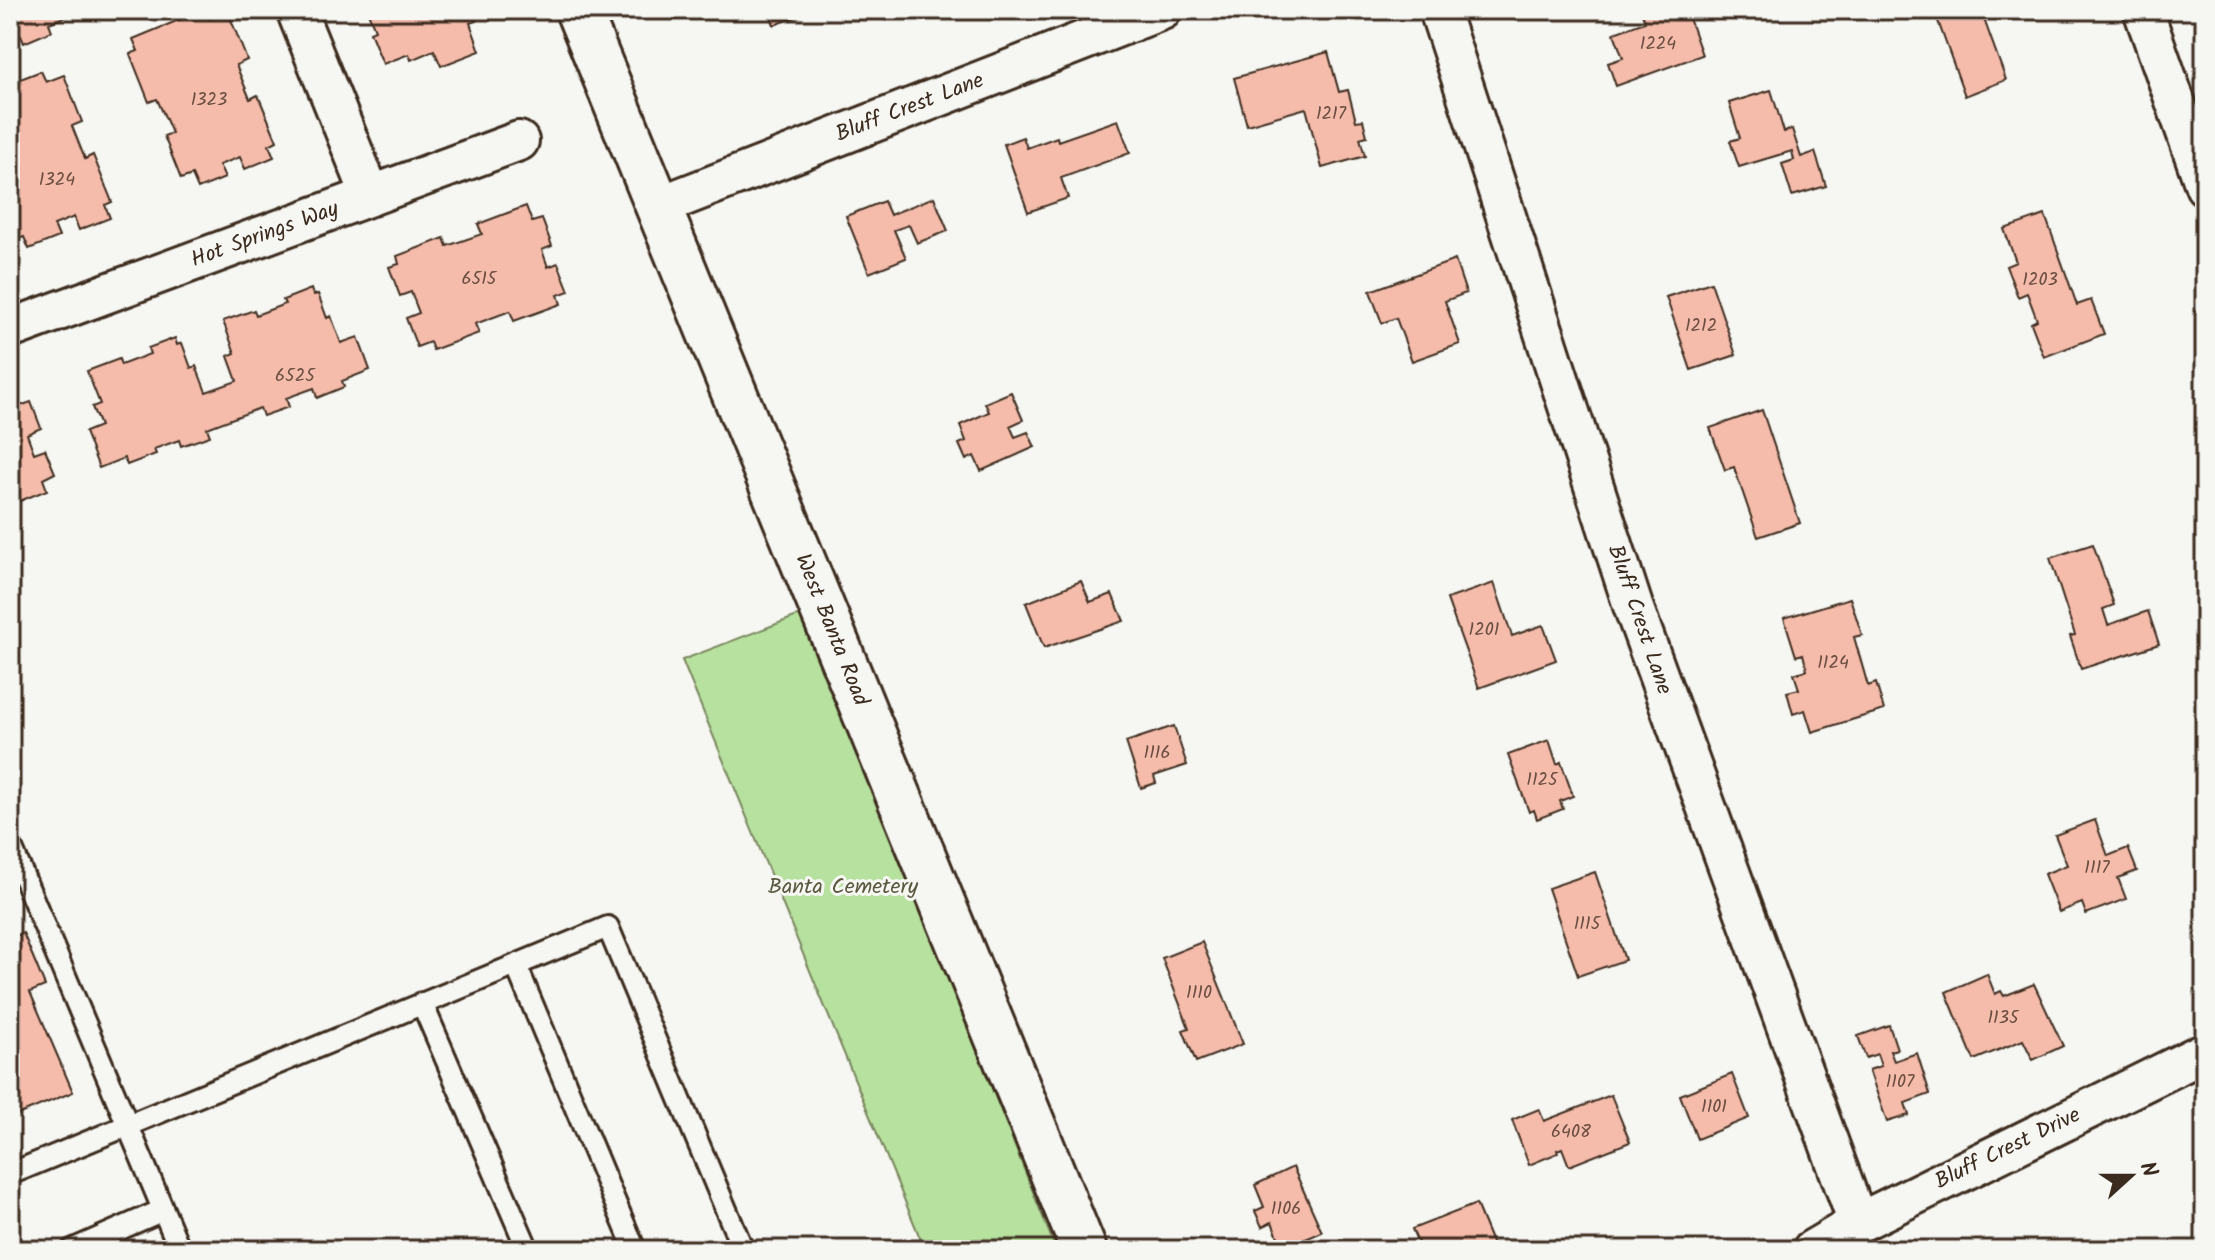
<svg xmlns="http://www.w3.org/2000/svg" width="2215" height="1260" font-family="Kalam,sans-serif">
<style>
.green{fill:#b7e19e;stroke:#79865e;stroke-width:2}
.building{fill:#f5bcab;stroke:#3b2a1e;stroke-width:2}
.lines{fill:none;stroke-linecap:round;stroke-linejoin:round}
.lane-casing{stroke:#3b2a1e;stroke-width:26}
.street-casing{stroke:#3b2a1e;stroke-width:44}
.secondary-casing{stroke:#3b2a1e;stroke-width:50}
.lane{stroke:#f6f6f2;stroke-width:20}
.street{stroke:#f6f6f2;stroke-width:38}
.secondary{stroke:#f6f6f2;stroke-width:44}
.labels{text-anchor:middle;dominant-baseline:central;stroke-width:6;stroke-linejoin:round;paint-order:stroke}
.number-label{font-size:18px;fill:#6a4e41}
.street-label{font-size:22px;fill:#3b2a1e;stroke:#f6f6f2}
.park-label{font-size:22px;fill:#5a583e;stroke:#f6f6f2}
</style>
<rect width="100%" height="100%" fill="#f6f6f2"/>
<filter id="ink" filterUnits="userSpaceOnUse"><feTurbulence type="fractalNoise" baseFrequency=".0125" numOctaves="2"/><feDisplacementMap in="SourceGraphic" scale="16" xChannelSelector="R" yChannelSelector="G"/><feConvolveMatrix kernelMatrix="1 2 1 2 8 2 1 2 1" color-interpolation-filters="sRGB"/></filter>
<g filter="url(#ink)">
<path class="green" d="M800 615 902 861 1056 1250H925L682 660Z"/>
<path class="building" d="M10 10H83L49 23 52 31 24 43 21 36 10 40Z
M203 10H206L210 19 228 12 247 60 236 65 250 99 258 95 277 141 269 145 274 157 245 169 240 157 219 165 225 178 198 189 192 175 181 179 164 136 172 133 157 99 149 102 130 54 138 51 133 39Z
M367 10H472L476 21 470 23 480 51 441 66 434 50 411 60 409 54 383 64 370 32 375 30Z
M769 10H817L774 25Z
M1641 10H1686L1702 55 1616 86 1608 63 1623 58 1614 33 1645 22Z
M1934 10H1984L1988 20 1985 22 2006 80 1965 96Z
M1328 52 1339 92 1348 90 1356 121 1363 120 1367 136 1360 138 1365 156 1322 168 1306 108 1247 125 1234 78Z
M41 71 46 82 64 75 82 122 72 126 85 159 93 155 112 202 105 205 110 218 79 230 74 217 54 225 59 237 29 249 24 237 15 240 10 226V83Z
M1771 90 1784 132 1792 129 1801 157 1815 152 1826 186 1792 196 1782 164 1794 160 1792 151 1739 167 1730 141 1740 138 1729 103Z
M1118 120 1130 153 1061 178 1068 198 1028 212 1004 144 1023 137 1027 148 1057 137 1058 141Z
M934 197 948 231 917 243 909 225 894 230 906 258 869 273 846 216 884 201 890 215Z
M526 206 532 222 542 219 552 246 542 250 548 267 558 263 569 291 558 295 561 304 514 321 510 311 475 324 479 333 433 350 430 342 417 347 406 318 419 313 411 292 400 296 389 267 399 264 397 256 444 238 447 246 482 234 478 224Z
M2045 215 2077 305 2091 300 2104 334 2044 357 2031 323 2037 320 2027 293 2018 297 2006 266 2016 262 2004 229Z
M1455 260 1466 293 1445 301 1460 344 1412 361 1396 318 1382 323 1370 291Z
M1711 282 1736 355 1691 370 1666 297Z
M311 289 313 295 318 294 327 318 331 316 341 343 358 337 370 370 342 381 344 387 317 398 314 388 286 398 289 407 263 416 260 408 207 428 210 436 181 446 179 440 154 449 156 454 127 465 124 458 99 468 85 432 100 426 92 407 100 404 87 371 119 359 121 365 150 354 148 348 175 338 177 345 182 343 191 368 196 366 206 392 237 381 228 356 235 353 223 321 254 310 256 315 285 304 283 300Z
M1011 392 1023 420 1010 426 1015 437 1028 432 1035 447 981 471 974 456 966 460 959 444 966 441 960 425 989 412 985 403Z
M13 396 17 407 31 402 41 428 27 434 34 453 45 449 55 473 43 479 47 490 10 505V397Z
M1762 410 1800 523 1758 537 1734 467 1725 470 1710 428Z
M2093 544 2114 605 2103 609 2108 625 2148 611 2159 644 2081 669 2070 636 2075 635 2050 558Z
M1081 581 1090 602 1112 594 1124 621 1044 648 1026 603Z
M1494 583 1512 636 1543 625 1556 660 1479 688 1447 599Z
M1850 598 1862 635 1854 637 1868 686 1876 683 1884 710 1812 732 1805 710 1793 714 1787 692 1799 689 1794 674 1807 670 1803 654 1796 656 1784 618Z
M1174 726 1187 765 1154 776 1156 783 1141 788 1126 742Z
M1549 740 1557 764 1561 762 1573 796 1560 801 1563 809 1537 819 1534 810 1529 812 1508 755Z
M2095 820 2108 856 2128 848 2137 871 2118 878 2126 899 2086 914 2082 903 2059 912 2044 874 2067 865 2055 835Z
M1595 872 1625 960 1578 976 1548 888Z
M23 933 45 986 30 992 73 1092 10 1118V938Z
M1202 942 1243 1044 1196 1062 1183 1030 1189 1028 1162 958Z
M1987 974 1995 994 2001 991 2004 996 2034 984 2063 1046 2033 1060 2023 1040 1974 1060 1946 992Z
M1889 1025 1897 1049 1890 1051 1894 1061 1917 1053 1930 1094 1905 1103 1909 1115 1887 1122 1869 1070 1881 1066 1877 1054 1866 1058 1858 1036Z
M1732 1074 1749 1118 1697 1139 1680 1095Z
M1611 1095 1630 1142 1569 1166 1562 1148 1557 1150 1558 1153 1529 1165 1512 1120 1539 1109 1544 1121Z
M1293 1167 1322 1232 1283 1249 1272 1222 1262 1227 1255 1211 1264 1207 1255 1185Z
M1476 1204 1493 1245 1481 1250H1421L1412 1229Z"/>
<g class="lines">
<g class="lane-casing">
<path id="lane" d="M10 844 180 1250
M516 965 635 1250
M422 1003 528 1250
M10 1174 608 927 743 1250
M72 1250 163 1210"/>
</g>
<g class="street-casing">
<path id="street" d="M296 10 371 196
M1439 10 1633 606 1858 1223
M2143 10 2205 186
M659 206 1162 10
M10 329 519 141
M1812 1250 1858 1223 2205 1052"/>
</g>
<g class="secondary-casing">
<path id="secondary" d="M578 10 1084 1250"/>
</g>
<use href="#lane" class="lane"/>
<use href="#street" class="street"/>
<use href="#secondary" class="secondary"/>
</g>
</g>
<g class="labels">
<g class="number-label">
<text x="1658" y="44">1224</text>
<text x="209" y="100">1323</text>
<text x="1331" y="114">1217</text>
<text x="57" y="180">1324</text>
<text x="479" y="279">6515</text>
<text x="2040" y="280">1203</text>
<text x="1701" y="326">1212</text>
<text x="295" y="376">6525</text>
<text x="1484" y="630">1201</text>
<text x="1833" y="663">1124</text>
<text x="1157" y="753">1116</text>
<text x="1542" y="780">1125</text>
<text x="2097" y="868">1117</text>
<text x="1587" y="924">1115</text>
<text x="1199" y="993">1110</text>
<text x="2003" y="1018">1135</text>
<text x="1900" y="1082">1107</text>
<text x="1714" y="1107">1101</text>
<text x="1571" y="1132">6408</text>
<text x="1286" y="1209">1106</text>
</g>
<g class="street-label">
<text transform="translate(910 108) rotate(-21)">Bluff Crest Lane</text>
<text transform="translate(265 235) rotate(-20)">Hot Springs Way</text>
<text transform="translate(1639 620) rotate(71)">Bluff Crest Lane</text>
<text transform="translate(831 630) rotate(68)">West Banta Road</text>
<text transform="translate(2008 1149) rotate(-26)">Bluff Crest Drive</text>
</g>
<g class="park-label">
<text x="843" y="887">Banta Cemetery</text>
</g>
</g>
<rect width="2215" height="1260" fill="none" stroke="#f6f6f2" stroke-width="40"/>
<rect x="20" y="20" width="2175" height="1220" fill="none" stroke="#3b2a1e" stroke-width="3" filter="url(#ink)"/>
<g transform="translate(2131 1176) rotate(69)" stroke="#f6f6f2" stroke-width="6" paint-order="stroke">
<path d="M0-6L14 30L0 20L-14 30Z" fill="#3b2a1e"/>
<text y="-12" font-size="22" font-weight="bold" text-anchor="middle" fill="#3b2a1e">N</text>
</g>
</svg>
